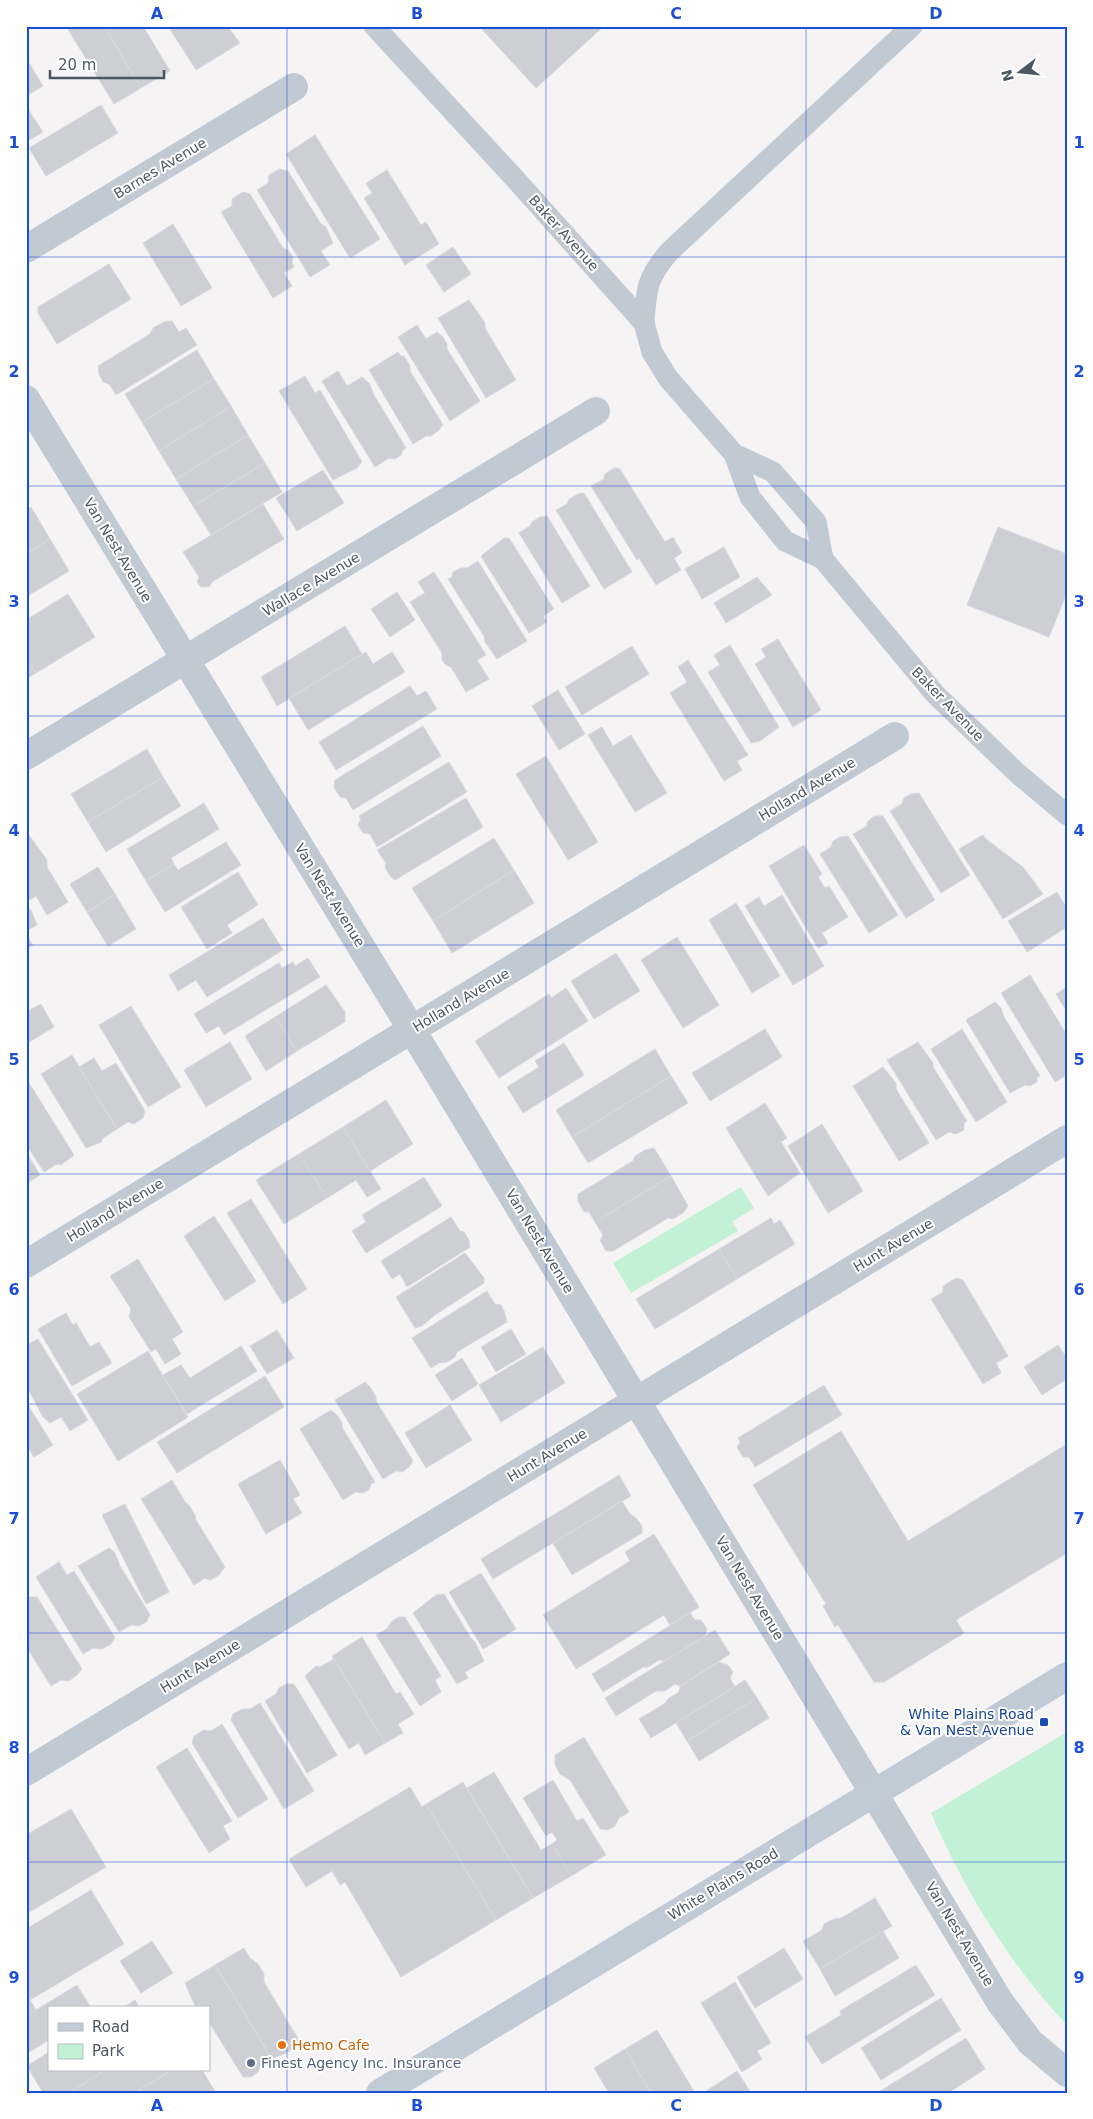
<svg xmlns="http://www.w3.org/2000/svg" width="1093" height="2119" font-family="'DejaVu Sans',sans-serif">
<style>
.green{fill:#c3f1d5}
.building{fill:#cdcfd5;stroke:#d7d9de}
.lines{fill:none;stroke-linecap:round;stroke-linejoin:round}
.lane{stroke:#c1cad2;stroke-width:21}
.street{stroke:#c1cad2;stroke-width:28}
.secondary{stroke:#c1cbd6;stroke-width:28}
.grid{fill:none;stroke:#1d4ed8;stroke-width:1;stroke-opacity:0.55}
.transit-dot{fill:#1a4fb4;stroke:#fff;stroke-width:2}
.food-dot{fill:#e8710a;stroke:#fff;stroke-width:2}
.service-dot{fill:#5c6f8a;stroke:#fff;stroke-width:2}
.labels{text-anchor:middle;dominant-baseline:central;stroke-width:4;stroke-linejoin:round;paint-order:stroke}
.street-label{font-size:14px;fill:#4a5661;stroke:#fff}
.transit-label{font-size:14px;fill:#164399;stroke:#fff;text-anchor:end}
.food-label{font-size:14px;fill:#c56008;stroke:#fff;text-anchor:start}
.service-label{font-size:14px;fill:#4e5e75;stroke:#fff;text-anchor:start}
.neatline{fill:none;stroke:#1d4ed8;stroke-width:2}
.grid-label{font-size:16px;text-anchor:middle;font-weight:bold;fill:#1d4ed8}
</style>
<rect width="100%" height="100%" fill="#f5f3f3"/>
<path class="green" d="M741 1187 754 1208 732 1222 738 1231 631 1293 613 1263Z
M1067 1732V2025C1010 1965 964 1890 931 1813Z"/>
<path class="building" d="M66 26H104L141 88 114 104Z
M104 26H143L170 71 141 88Z
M168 26H227L240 43 196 70Z
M479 26H604L536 88Z
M29 63 43 86 26 96V64Z
M101 105 118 133 46 176 29 148Z
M26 106 43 132 26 142Z
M315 135 380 239 350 258 286 154Z
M279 169 288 171 321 224 326 227 333 243 321 251 330 265 310 277 257 190 268 183 269 175Z
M387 170 421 225 426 222 439 244 405 265 364 198 372 193 366 183Z
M243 192 250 194 283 248 288 250 293 257 292 263 294 267 284 273 292 286 273 298 221 212 232 206V199Z
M173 224 212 288 181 306 143 243Z
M453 247 471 274 444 292 426 265Z
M109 264 131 299 57 344 38 313V307Z
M469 300 485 323V328L516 380 486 398 438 318Z
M172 321 179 332 186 328 197 345 116 395 109 384 103 382 99 374 98 366 150 334 153 328 164 322Z
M417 325 426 339 437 332 443 337 447 344V349L480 401 450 421 398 337Z
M197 350 214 379 142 422 125 394Z
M398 352 401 356H404L410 366V371L443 425 438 431 431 436H426L413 444 369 370Z
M338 371 347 386 362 377 369 383 374 395 406 448 403 450 401 455 395 459 389 458 375 467 322 381Z
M305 376 315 393 320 390 362 462 357 468 333 480 279 391Z
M214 379 231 406 159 451 142 422Z
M231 406 248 435 176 479 159 451Z
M248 435 265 463 193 506 176 479Z
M265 463 282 492 211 535 193 506Z
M614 468 620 469 665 542 673 537 682 553 674 558 681 570 656 585 639 558 637 560 591 486 604 479 605 474Z
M323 470 344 503 297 531 276 498Z
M584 493 632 572 604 589 556 510 567 504 569 499 578 494Z
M263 504 284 539 212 582 209 587H201L197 582 199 577 183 552Z
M31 507 50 539 26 554V510Z
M547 516 590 586 562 603 519 533 530 526 532 522 540 517Z
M998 527 1067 554V592L1049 637 967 605Z
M504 538H509L554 609 543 616 547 622 529 633 481 556Z
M50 539 69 571 26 597V554Z
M724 547 740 577 702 599 685 569Z
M478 561 527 641 497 659 485 642 484 636 448 579 452 577 453 572 461 568H467Z
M434 572 486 655 477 660 489 679 466 692 451 667 446 665 442 660V653L410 602 425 593 418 582Z
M757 577 772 595 726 623 714 603Z
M397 592 415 620 390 637 371 609Z
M68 594 95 637 36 673 26 657V620Z
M345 626 362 654 277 706 261 677Z
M778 639 821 710 793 727 755 664 766 657 761 649Z
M730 645 779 727 760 741 751 743 708 672 720 665 714 655Z
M632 646 649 674 582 715 565 687Z
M366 652 373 664 392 652 405 672 308 730 289 698Z
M26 657 36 673 26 679Z
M688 660 748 755 737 761 742 770 724 781 670 693 687 682 678 667Z
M410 686 417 696 426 691 437 709 336 770 319 742Z
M558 690 585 734 559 750 532 706Z
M423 726 441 756 353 810 346 798 340 797 334 787 335 780Z
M602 727 613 746 631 735 667 793 635 812 588 735Z
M147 749 163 777 88 822 71 794Z
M546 756 598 842 568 860 516 774Z
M449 762 467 792 377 847 370 834 363 833 358 825 361 819 359 816Z
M163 777 181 806 106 852 88 822Z
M919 793 970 875 941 893 890 811 902 804 904 798 911 794Z
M466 798 483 827 395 880 390 876 385 867 386 863 377 850Z
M204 803 219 829 171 858 174 864 146 881 127 849Z
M874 816H883L935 900 906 918 853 834 867 826V822Z
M26 831 47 860V867L68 902 47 915 36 896 30 900 26 895Z
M983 835 986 839 1023 867 1043 894 1003 919 959 849Z
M848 836 898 915 869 933 820 854 831 847 833 841 840 837Z
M494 838 514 870 433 921 412 888Z
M226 842 241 865 165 912 146 881 174 864 178 870Z
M804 845 822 874 818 877 825 888 829 886 848 917 822 933 828 943 818 948 769 866Z
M98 867 115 894 87 912 70 884Z
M514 870 534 903 452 953 433 921Z
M238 872 258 905 227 925 232 933 207 949 181 907Z
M1057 892 1067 909V927L1027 952 1008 921Z
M115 894 136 929 108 946 87 912Z
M782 895 824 966 793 985 745 906 759 897 764 906Z
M736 903 780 976 752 993 709 920Z
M26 907 31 910 37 925 26 931Z
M263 918 283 950 207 997 196 980 178 991 169 975Z
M26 934 33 945 26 949Z
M677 937 719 1005 683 1028 641 960Z
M616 953 640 991 594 1019 571 981Z
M308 958 320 977 224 1035 219 1026 206 1033 194 1014 279 963 282 968 293 962 295 966Z
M1030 975 1067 1035V1075L1055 1082 1001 993Z
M326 985 345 1012V1022L297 1051 275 1017Z
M1067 987V1012L1056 994Z
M566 988 588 1021 499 1078 475 1041 549 994 551 998Z
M995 1002 1001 1008 1004 1017 1040 1076 1037 1078V1082L1030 1086 1025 1085 1010 1093 966 1020Z
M41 1004 54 1027 26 1044V1012Z
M131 1006 181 1087 148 1107 99 1025Z
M275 1017 297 1051 266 1071 245 1036Z
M765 1029 782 1057 710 1101 692 1073Z
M962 1029 1007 1102 976 1122 931 1049Z
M230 1042 252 1079 206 1107 184 1070Z
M918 1042 933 1063V1067L967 1121 964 1123V1130L956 1134 949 1132 936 1140 887 1060Z
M564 1043 584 1075 523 1113 507 1087 539 1067 535 1061Z
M655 1049 671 1076 572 1137 556 1110Z
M72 1055 117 1129 103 1138 101 1142 86 1148 41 1074Z
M94 1058 102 1071 116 1063 145 1111 143 1118 134 1124 128 1122 117 1129 79 1067Z
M883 1067 896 1083V1089L929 1143 899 1161 853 1086Z
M671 1076 688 1103 588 1163 572 1137Z
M26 1078 74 1155 61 1165 57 1164 44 1172 26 1144Z
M386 1100 413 1144 370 1171 343 1127Z
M765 1103 787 1138 781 1142 800 1173 768 1196 726 1128Z
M822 1124 863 1191 828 1213 788 1146Z
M343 1127 381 1189 367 1197 356 1180 327 1198 299 1154Z
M654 1148 671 1176 595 1222 589 1212H584L578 1201V1194L633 1161 635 1156 645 1150Z
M26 1152 40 1175 26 1184Z
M299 1154 327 1198 284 1224 256 1180Z
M671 1176 688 1206 683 1213 673 1219 668 1218 613 1251H606L600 1240 603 1235 595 1222Z
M424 1177 442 1206 366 1253 352 1231 366 1222 362 1215Z
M251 1199 307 1289 283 1304 227 1213Z
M214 1216 256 1281 225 1301 184 1236Z
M451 1217 460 1231 464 1232 469 1240 470 1247 407 1287 400 1274 392 1279 381 1261Z
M771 1218 774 1224 780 1220 795 1244 737 1279 719 1249Z
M719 1249 737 1279 655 1329 636 1299Z
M465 1253 484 1278V1283L435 1315 422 1326 415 1328 396 1297Z
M138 1259 183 1332 172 1339 181 1354 165 1364 156 1349 151 1352 129 1317 131 1309 110 1276Z
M956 1278 963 1280 1008 1356 996 1363 1001 1373 983 1384 931 1299 943 1292V1286Z
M487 1291 495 1304 501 1305 504 1311 507 1322 457 1352 455 1357 447 1362 439 1363 431 1368 412 1338Z
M66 1313 73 1325 76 1323 90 1347 99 1342 112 1363 72 1386 38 1329Z
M511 1329 526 1354 496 1372 481 1347Z
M277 1330 294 1358 267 1374 250 1346Z
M38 1339 88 1420 70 1431 61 1417 50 1423 43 1417 26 1385V1345Z
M1058 1345 1067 1358V1379L1042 1395 1024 1367Z
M241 1346 257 1371 187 1414 163 1375 181 1365 190 1378Z
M543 1347 565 1383 501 1422 479 1385Z
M148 1351 188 1417 118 1461 77 1394Z
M462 1358 478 1384 452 1401 435 1375Z
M265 1376 284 1407 177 1473 157 1442Z
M365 1382 371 1388 376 1397V1401L413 1461 409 1467 402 1472 396 1471 383 1479 335 1400Z
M824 1385 842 1415 755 1467 749 1457H743L737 1447 740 1442 738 1438Z
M26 1402 53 1445 34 1457 26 1444Z
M450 1405 472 1440 426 1468 405 1433Z
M331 1410 337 1415 342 1423V1427L375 1482 371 1484 369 1490 362 1493 356 1492 343 1500 300 1429Z
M841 1431 908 1541 1067 1444V1553L956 1620 964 1633 884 1682H874L838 1625 835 1627 823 1606 826 1604 753 1485Z
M280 1460 300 1495 293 1499 302 1513 266 1534 238 1484Z
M619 1475 631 1496 493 1579 481 1559Z
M172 1480 185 1502 189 1505 195 1515 196 1520 225 1567 219 1575 210 1580 205 1578 194 1585 141 1499Z
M622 1501 630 1514 636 1518 642 1526V1533L572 1575 553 1543Z
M125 1504 169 1592 146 1604 102 1515Z
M654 1534 699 1607 670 1625 664 1615 576 1669 543 1615 630 1561 625 1552Z
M109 1548 115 1553 120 1566 150 1615 146 1622 139 1626 131 1625 119 1632 78 1566Z
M59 1562 67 1575 74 1571 115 1638 111 1644 102 1649 93 1648 83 1654 36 1577Z
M481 1573 516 1629 483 1649 449 1592Z
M444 1594 471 1638 475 1642 484 1661 465 1672 468 1678 457 1684 413 1613 436 1595Z
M30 1597H37L82 1669 77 1675 69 1681 61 1680 51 1686 26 1646V1599Z
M690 1613 695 1620H701L707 1629 705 1636 665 1661 659 1660 648 1667H643L603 1692 592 1674Z
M398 1617H405L441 1676 435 1680 441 1692 420 1706 376 1635 388 1628 391 1622Z
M715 1630 730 1654 680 1686 675 1684 665 1691H656L616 1716 605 1698Z
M362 1637 396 1694 400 1692 414 1714 398 1724 403 1733 385 1743 332 1656Z
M334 1659 385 1743 365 1755 359 1743 349 1749 305 1676 316 1666 320 1667Z
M719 1662 728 1665 733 1672 730 1678 735 1687 651 1738 639 1719 664 1704 669 1698 679 1692 680 1686Z
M745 1680 757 1698 687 1741 676 1723Z
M286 1684H294L337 1755 307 1773 265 1701 276 1694 279 1688Z
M757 1698 769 1718 699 1761 687 1741Z
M260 1703 314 1791 284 1809 231 1720 233 1714 242 1709H250Z
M222 1724 268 1799 238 1818 192 1743 194 1736 204 1730 211 1731Z
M584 1737 629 1812 619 1818 615 1826 608 1830 600 1829 570 1780 560 1774 555 1765V1755Z
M187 1748 232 1821 223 1826 230 1839 209 1853 156 1767Z
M494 1772 541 1850 552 1844 571 1876 533 1898 467 1788Z
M553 1780 577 1821 583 1818 606 1855 571 1876 552 1844 557 1840 552 1832 546 1836 523 1798Z
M463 1782 533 1898 496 1920 426 1804Z
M410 1787 422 1807 426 1804 496 1920 401 1977 345 1882 340 1885 332 1871 306 1887 289 1859Z
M71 1809 106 1867 26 1914V1835Z
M91 1890 124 1944 30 2000 36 2010 26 2016V1929Z
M875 1898 892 1926 820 1969 803 1941 822 1930 824 1924 834 1919 841 1918Z
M883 1931 899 1958 835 1996 820 1969Z
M152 1941 173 1973 141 1993 120 1961Z
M244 1948 250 1958 258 1964 264 1974V1982L300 2042 288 2052 272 2059 215 1965Z
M784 1948 803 1979 755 2008 737 1977Z
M215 1965 272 2059 260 2067 258 2072 251 2077H243L209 2022V2008H196L185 1983Z
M916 1965 935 1995 822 2064 805 2037 841 2015 840 2011Z
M735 1982 771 2043 757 2051 762 2059 742 2072 701 2003Z
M77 1985 91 2008H49V2040L26 2054V2016Z
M941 1998 961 2030 881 2080 861 2048Z
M135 2000 140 2008H123Z
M657 2030 695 2093H651L625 2049Z
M966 2038 985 2069 948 2093H877Z
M625 2049 651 2093H609L594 2068Z
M49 2052V2070H105L69 2093H43L27 2066Z
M105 2070H172L134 2093H69Z
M172 2070H202L216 2093H134Z
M737 2071 751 2093H703Z"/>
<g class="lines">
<path class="lane" d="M374 26 517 181 644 323 652 352 668 378 734 454 750 497 785 541 823 559 935 694 1016 772 1067 815
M644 323C646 289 647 277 670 251L912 26
M734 454 773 472 816 522 823 559"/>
<path class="street" d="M26 249 294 87
M26 399 412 1030 1000 2002 1030 2042 1067 2073
M26 756 596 411
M26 1264 895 736
M26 1772 1067 1139"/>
<path class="secondary" d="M380 2093 1067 1676"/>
</g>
<path class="grid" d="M287 26V2093M546 26V2093M806 26V2093M26 257H1067M26 486H1067M26 716H1067M26 945H1067M26 1174H1067M26 1404H1067M26 1633H1067M26 1862H1067"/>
<rect class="transit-dot" x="1039" y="1717" width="10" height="10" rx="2.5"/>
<circle class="food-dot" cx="282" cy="2045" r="5"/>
<circle class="service-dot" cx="251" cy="2063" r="5"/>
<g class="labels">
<g class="street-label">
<text transform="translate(160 168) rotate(-31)">Barnes Avenue</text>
<text transform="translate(564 233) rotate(48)">Baker Avenue</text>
<text transform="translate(118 550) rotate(59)">Van Nest Avenue</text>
<text transform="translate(311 584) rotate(-31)">Wallace Avenue</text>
<text transform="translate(948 704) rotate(46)">Baker Avenue</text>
<text transform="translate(807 789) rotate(-31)">Holland Avenue</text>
<text transform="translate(330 895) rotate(58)">Van Nest Avenue</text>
<text transform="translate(461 1000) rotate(-31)">Holland Avenue</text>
<text transform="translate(115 1210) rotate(-31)">Holland Avenue</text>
<text transform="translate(540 1241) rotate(59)">Van Nest Avenue</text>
<text transform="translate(893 1245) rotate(-31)">Hunt Avenue</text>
<text transform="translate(547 1455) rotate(-31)">Hunt Avenue</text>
<text transform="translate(750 1588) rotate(59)">Van Nest Avenue</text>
<text transform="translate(200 1666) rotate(-31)">Hunt Avenue</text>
<text transform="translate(723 1884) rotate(-31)">White Plains Road</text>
<text transform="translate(960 1934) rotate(59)">Van Nest Avenue</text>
</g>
<g class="transit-label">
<text x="1034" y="1714">White Plains Road<tspan x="1034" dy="16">&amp; Van Nest Avenue</tspan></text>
</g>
<g class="food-label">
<text x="292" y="2045">Hemo Cafe</text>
</g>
<g class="service-label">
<text x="261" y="2063">Finest Agency Inc. Insurance</text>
</g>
</g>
<rect width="1093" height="2119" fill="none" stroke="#ffffff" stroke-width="55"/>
<rect x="48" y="2006" width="162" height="65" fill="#ffffff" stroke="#b7bbc0"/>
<rect x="58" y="2023" width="25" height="8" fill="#c1cbd6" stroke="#b7bbc0"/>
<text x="92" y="2032" font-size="15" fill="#4a5661">Road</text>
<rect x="58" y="2044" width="25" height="15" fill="#c3f1d5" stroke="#b7bbc0"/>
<text x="92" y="2056" font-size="15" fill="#4a5661">Park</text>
<g transform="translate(1020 72) rotate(254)" stroke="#ffffff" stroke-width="4" paint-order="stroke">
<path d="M0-4L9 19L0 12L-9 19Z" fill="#4a5661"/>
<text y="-8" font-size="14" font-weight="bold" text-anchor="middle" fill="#4a5661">N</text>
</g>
<path d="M50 70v8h114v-8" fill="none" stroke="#4a5661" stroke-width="2.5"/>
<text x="58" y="70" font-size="15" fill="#4a5661" stroke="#ffffff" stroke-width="4" paint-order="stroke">20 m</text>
<rect x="28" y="28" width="1038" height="2064" class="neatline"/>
<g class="grid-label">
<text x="157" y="19">A</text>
<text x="417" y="19">B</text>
<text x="676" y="19">C</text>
<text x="936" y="19">D</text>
<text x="14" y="148">1</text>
<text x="1079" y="148">1</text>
<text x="14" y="377">2</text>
<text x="1079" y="377">2</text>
<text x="14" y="607">3</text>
<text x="1079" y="607">3</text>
<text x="14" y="836">4</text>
<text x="1079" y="836">4</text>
<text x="14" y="1065">5</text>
<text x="1079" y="1065">5</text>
<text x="14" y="1295">6</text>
<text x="1079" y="1295">6</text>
<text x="14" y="1524">7</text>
<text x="1079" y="1524">7</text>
<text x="14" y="1753">8</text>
<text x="1079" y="1753">8</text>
<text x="14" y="1983">9</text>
<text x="1079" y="1983">9</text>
<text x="157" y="2111">A</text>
<text x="417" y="2111">B</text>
<text x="676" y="2111">C</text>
<text x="936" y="2111">D</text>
</g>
</svg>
